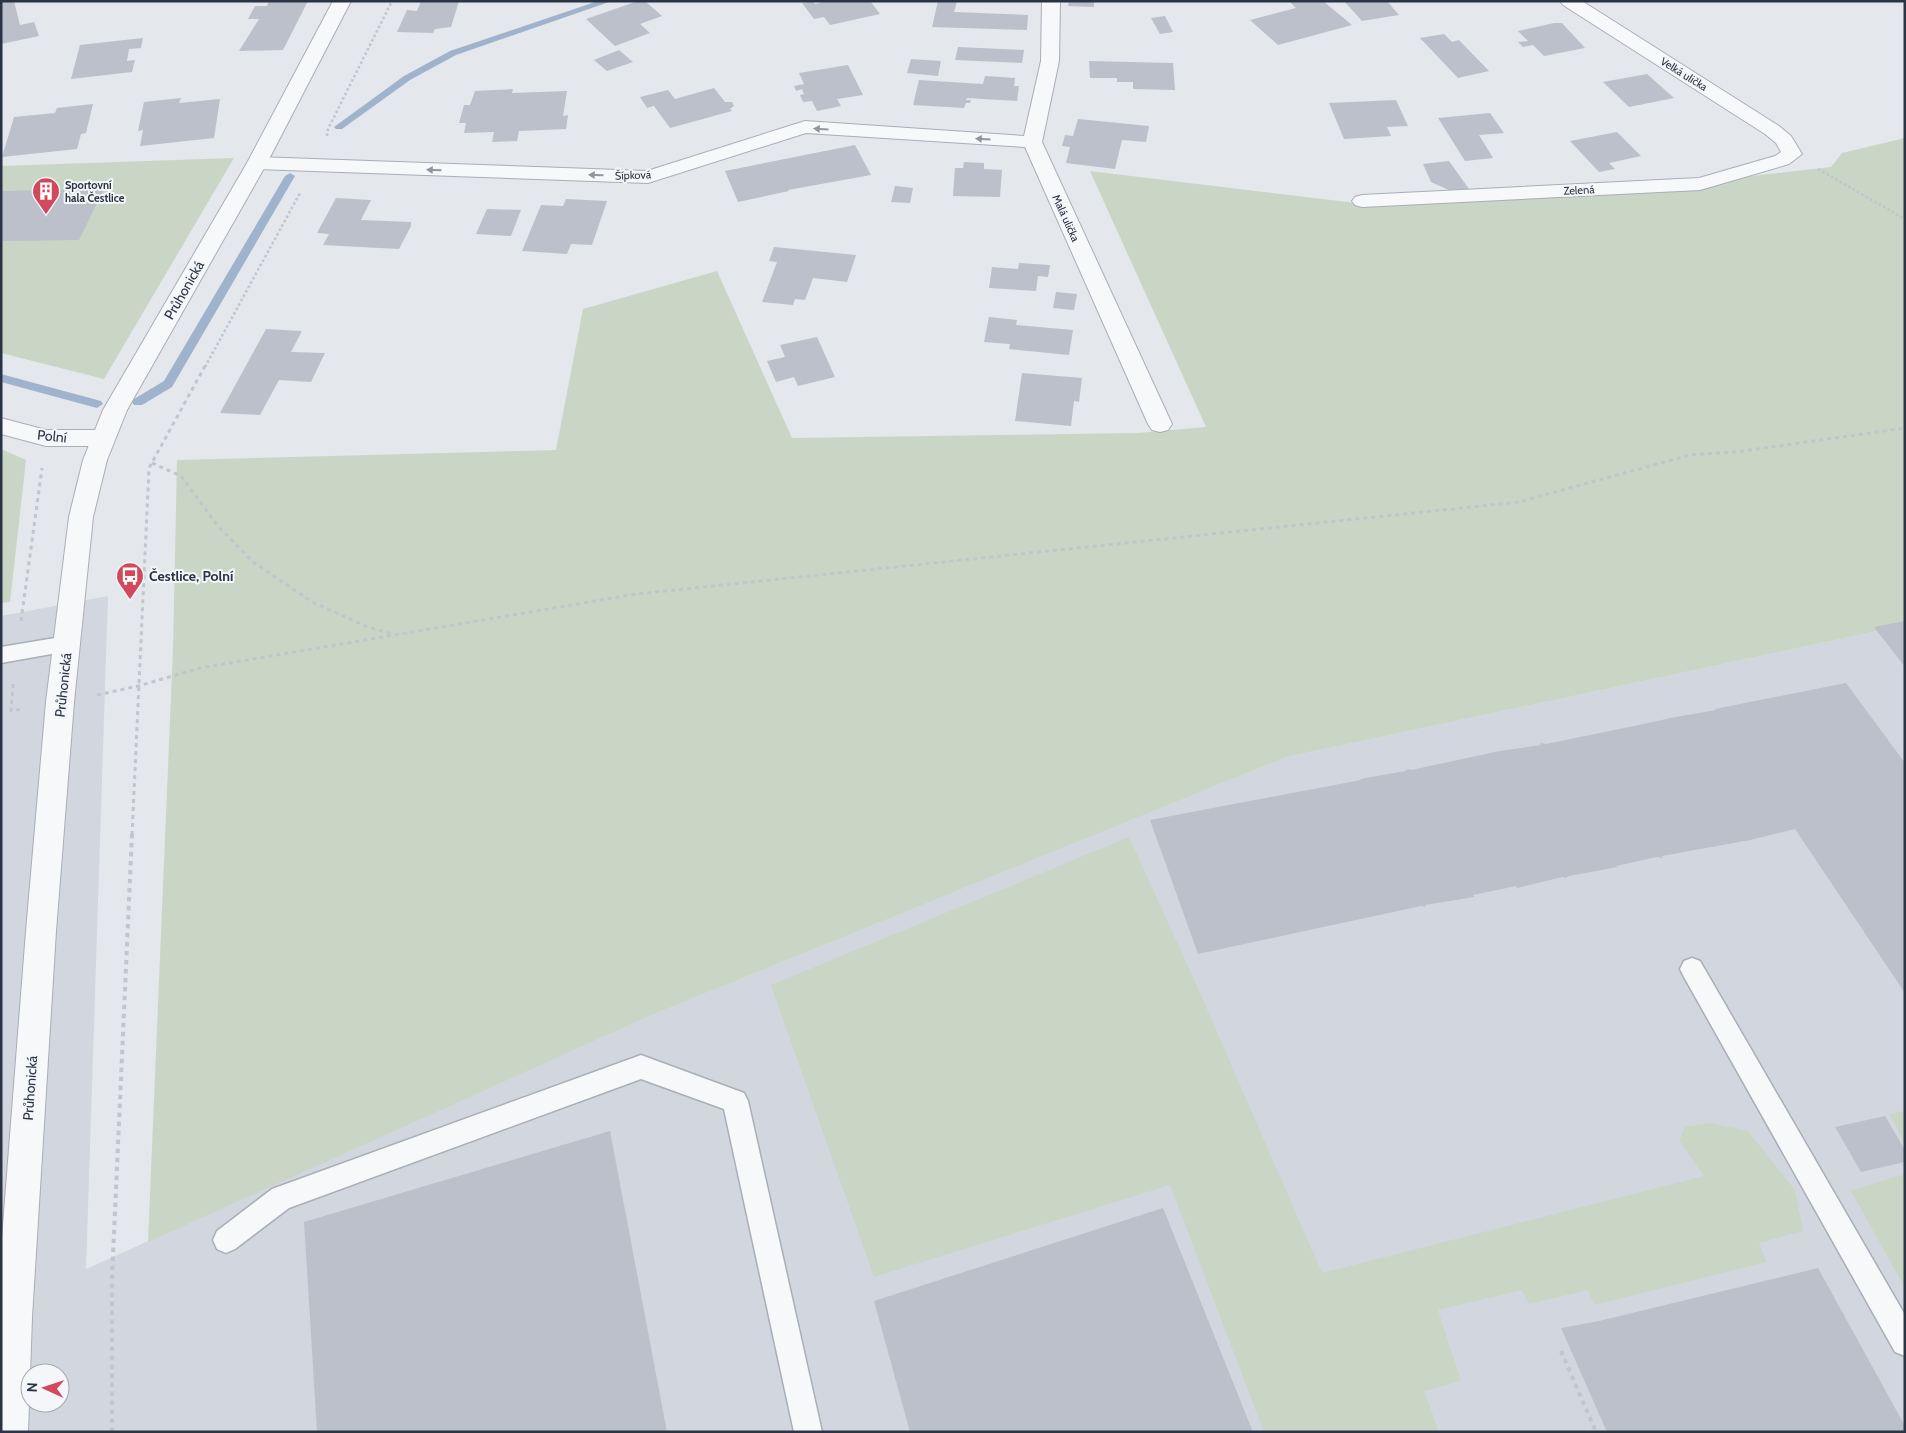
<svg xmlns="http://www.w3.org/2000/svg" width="1906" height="1433" font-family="Cabin,sans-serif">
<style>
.built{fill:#d2d6de;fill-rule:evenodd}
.green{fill:#c9d6c5}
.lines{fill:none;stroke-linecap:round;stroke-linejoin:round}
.stream{fill:#9fb4cc;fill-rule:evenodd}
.building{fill:#bbc0ca}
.service-casing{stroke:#a9aeb7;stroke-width:3}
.minor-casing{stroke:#a9aeb7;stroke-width:2}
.tertiary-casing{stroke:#a9aeb7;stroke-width:2}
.path-far2{stroke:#c2c5cb;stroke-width:2.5;stroke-dasharray:2.5 2.5;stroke-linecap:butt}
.path-far1{stroke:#c2c5cb;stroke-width:3;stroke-dasharray:4 4;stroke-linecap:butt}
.path{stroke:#c2c5cb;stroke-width:4;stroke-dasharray:4.5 4.5;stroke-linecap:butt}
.service{fill:#f7f8fa;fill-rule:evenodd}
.minor{fill:#f7f8fa;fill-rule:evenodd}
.tertiary{fill:#f7f8fa;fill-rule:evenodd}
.oneway{fill:#9196a0}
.labels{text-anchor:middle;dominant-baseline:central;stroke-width:4;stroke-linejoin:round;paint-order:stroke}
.far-street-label{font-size:11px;fill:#2b3445;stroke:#f4f6f9}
.far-poi-label{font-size:11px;font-weight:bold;fill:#2b3445;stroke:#f4f6f9;text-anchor:start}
.street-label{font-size:14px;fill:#2b3445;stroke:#f4f6f9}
.poi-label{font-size:14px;font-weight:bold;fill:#2b3445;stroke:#f4f6f9;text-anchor:start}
</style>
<rect width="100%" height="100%" fill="#e4e7ec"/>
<path class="built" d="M108 596 86 1269 652 1015 1287 757 1905 625V1432H1V616ZM30 1373H60V1403H30Z"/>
<path class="green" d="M1905 138V625L1287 757 652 1015 148 1242 173 649 177 460 556 450 583 309 717 271 792 438 1138 433 1206 427 1090 171 1356 203 1665 186 1831 167 1842 153Z
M234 158 104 379 1 353V166Z
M1 449 26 460 10 602 1 603Z
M1129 837 1196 984 1322 1273 1704 1176 1679 1140 1685 1127 1710 1123 1748 1131 1795 1190 1803 1231 1759 1243 1767 1262 1594 1305 1588 1290 1529 1304 1522 1290 1438 1310 1461 1381 1424 1391 1439 1432H1264L1170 1185 874 1277 771 985Z
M1905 1111V1145L1890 1114Z
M1905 1174V1288L1851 1191Z"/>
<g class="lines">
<path class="stream" d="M598 1H612L456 55 410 80 342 129H336L334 127 404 76 450 51Z
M290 173 295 176 172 387 142 405H134L132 402 134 399 164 381 285 176Z
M1 374 101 401 103 404 97 408 1 382Z"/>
</g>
<path class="building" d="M1 1H14L20 25 34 22 39 36 1 44Z
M269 1H308L283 50 239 51 259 19H248L255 6H267Z
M421 1H459L451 27 435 29 433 33 397 32 407 10 417 11Z
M638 1H645L662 16 640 24 650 33 615 46 586 19Z
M813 1 815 4 828 1H870L880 14 830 25 824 17 814 19 802 3Z
M938 1H957L954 12 1028 15 1027 30 932 27Z
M1069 1H1094V7L1068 6Z
M1289 1H1323L1352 25 1278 45 1250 20 1296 8Z
M1344 1H1387L1399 15 1362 21Z
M1165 16 1173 32 1160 34 1151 18Z
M1554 23H1562L1585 48 1544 56 1533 45 1523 47 1518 42 1528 41 1518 31Z
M1444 34 1452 42 1459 40 1489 71 1458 78 1420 38Z
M143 38 141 48 129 49 127 61 135 60 132 72 71 79 80 45Z
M958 47 1024 50 1022 63 955 60Z
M619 50 633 62 607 71 594 60Z
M911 59 941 61 938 76 907 73Z
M1089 61 1173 63 1175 90 1133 89V82H1117V78H1090Z
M848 65 863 95 837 99 841 106 817 111 812 101 803 102 800 95 804 94 802 89 796 91 794 86 804 84 799 73Z
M1647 74 1674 98 1629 107 1603 82Z
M985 76 1015 78 1014 86H1019L1017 101 967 98 966 100H971L970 103H966L964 108 913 105 919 80 983 84Z
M714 88 725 102H732L734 106 730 109 732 111 670 128 654 106 647 108 640 97 668 90 675 99Z
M513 89 512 93 567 91 563 116 568 115 566 129 519 131 517 141 492 142 494 132 464 133 466 123H459L464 105H470L475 91Z
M181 98 179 103 220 99 214 138 140 146 143 130 138 131 144 102Z
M1396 100 1408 126 1387 127 1391 136 1344 139 1329 103Z
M93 104 86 133 81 134 77 149 2 157 14 117 55 113 57 108Z
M1490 113 1504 133 1479 135 1493 158 1465 161 1438 118Z
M1078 119 1149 126 1146 142 1122 140 1115 169 1066 163 1070 147 1062 146 1065 135 1073 136Z
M1617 132 1641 156 1609 163 1615 169 1599 172 1570 141Z
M855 145 871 175 788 190 789 191 738 202 725 171Z
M1449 161 1469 189 1449 190 1431 182 1423 164Z
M964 162 984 163V169L1002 170 1000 197 953 196 955 168H963Z
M895 186 913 188 910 203 891 202Z
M104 189 79 240 1 241V191Z
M336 198 371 200 361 220 411 222V226L399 249 323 245 329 234 317 233Z
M566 199 607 201 592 245 571 244 567 254 522 251 541 205 563 206Z
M487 209 521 210 511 236 476 234Z
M774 247 856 255 847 282 813 278 805 300 795 299 793 305 762 302 777 262 769 261Z
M1019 263 1050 265 1048 277 1038 276 1036 291 989 288 992 267 1018 269Z
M1056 292 1077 294 1074 310 1053 308Z
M989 317 1017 320 1016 325 1073 330 1069 355 1009 349 1010 344 984 342Z
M266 329 302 331 291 352 325 353 311 382 279 380 260 415 220 413Z
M817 337 835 377 798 386 794 377 776 382 767 361 785 357 780 345Z
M1022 373 1082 378 1079 402 1074 401 1071 426 1015 421Z
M1905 621V667L1874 627Z
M1846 683 1905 763V993L1795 829 1750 840 1662 856 1663 858 1657 857 1616 866 1617 867 1569 876 1565 878 1563 877 1517 888 1516 886 1473 895 1474 897 1425 905 1426 907 1421 906 1198 954 1150 820 1361 780 1360 779 1406 771 1405 770 1410 769 1411 770 1500 751 1541 745 1540 743 1546 744 1634 726 1676 717 1716 710 1715 709Z
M1885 1116 1905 1150V1162L1861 1172 1835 1127Z
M610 1131 667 1432H317L304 1222Z
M1163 1208 1253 1432H910L874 1301Z
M1818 1268 1905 1426V1432H1607L1561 1328 1599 1321Z"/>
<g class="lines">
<g class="service-casing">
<path id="service" d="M67 636 74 638 77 644 74 650 1 663V647Z
M1692 958 1700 961 1905 1315V1356L1895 1352 1684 977 1680 969 1684 961Z
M641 1055 744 1093 748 1101 822 1432H794L724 1109 641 1079 289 1208 235 1249 226 1253 217 1249 213 1240 217 1231 272 1189Z"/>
</g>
<g class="minor-casing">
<path id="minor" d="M1042 1H1060L1059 61 1042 142 1172 424 1168 430 1160 432 1152 430 1148 424 1025 147 806 133 648 183 257 169 250 167 247 163 250 159 257 157 647 171 805 121 1024 136 1041 61Z
M1560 1H1582L1779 126 1791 136 1802 154 1789 164 1700 190 1362 207 1355 205 1352 201 1355 197 1362 195 1699 178 1775 156 1781 152 1776 143 1765 134 1563 5Z
M1 418 46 430H103L111 432 115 438 111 444 103 446H46L1 434Z"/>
</g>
<g class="tertiary-casing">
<path id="tertiary" d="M333 1H351L267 163 127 410 107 460 93 517 74 702 56 931 32 1317 28 1432H1V1251L26 931 46 702 69 517 83 460 103 410 247 163Z"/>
</g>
<path class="path-far2" d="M327 136 328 129 392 1
M1818 169 1905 219
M205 367 300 193"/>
<path class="path-far1" d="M152 463 181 476 218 526 253 562 314 603 368 627 392 634
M21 621 42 468
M13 684 11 711 22 709
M97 695 138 686 200 668 636 594 1519 502 1690 455 1736 452 1905 428
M132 835 149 468 205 366"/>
<path class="path" d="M1561 1351 1596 1432
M112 1432V1278L132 834"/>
<use href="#service" class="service"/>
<use href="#minor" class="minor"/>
<use href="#tertiary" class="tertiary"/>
</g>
<defs><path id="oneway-solid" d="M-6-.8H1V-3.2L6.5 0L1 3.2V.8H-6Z" transform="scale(1.25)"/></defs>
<g class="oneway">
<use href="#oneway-solid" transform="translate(821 129) rotate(-176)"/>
<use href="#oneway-solid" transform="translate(983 139) rotate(-176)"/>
<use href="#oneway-solid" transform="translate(434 170) rotate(-178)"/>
<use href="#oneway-solid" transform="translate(596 175) rotate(-178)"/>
</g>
<defs>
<g id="building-pin" transform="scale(1.4375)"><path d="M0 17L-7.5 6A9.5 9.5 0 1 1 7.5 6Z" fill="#d1495b" stroke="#f4f6f9"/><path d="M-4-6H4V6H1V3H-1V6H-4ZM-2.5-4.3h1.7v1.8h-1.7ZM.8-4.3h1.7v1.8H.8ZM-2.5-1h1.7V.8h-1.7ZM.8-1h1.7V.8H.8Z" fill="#fff"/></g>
<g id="bus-pin" transform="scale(1.4375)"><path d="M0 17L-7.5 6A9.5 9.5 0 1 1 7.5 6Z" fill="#d1495b" stroke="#f4f6f9"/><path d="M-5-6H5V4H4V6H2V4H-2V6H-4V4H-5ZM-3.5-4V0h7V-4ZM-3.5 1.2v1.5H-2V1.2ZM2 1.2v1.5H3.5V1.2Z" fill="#fff"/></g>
</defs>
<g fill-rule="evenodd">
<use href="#building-pin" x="46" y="191"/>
<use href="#bus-pin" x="130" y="576"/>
</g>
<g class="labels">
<g class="far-street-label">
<text transform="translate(1684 74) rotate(32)">Velká ulička</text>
<text transform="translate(633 175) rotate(-2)">Šípková</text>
<text transform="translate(1579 190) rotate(-3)">Zelená</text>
<text transform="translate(1066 218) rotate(66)">Malá ulička</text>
</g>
<g class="far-poi-label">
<text x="65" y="185">Sportovní<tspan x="65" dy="13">hala Čestlice</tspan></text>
</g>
<g class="street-label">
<text transform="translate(184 290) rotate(-60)">Průhonická</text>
<text transform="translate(52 436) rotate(6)">Polní</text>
<text transform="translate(63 685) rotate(-84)">Průhonická</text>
<text transform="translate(30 1088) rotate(-86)">Průhonická</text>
</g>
<g class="poi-label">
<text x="149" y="576">Čestlice, Polní</text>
</g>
</g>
<rect width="1906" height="1433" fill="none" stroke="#2b3445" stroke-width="5"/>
<g transform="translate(45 1388) rotate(273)"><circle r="24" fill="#f4f6f9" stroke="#a4a8b1"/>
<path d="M0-4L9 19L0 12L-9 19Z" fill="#d1495b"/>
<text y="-8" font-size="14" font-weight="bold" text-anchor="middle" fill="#2b3445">N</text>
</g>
</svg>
